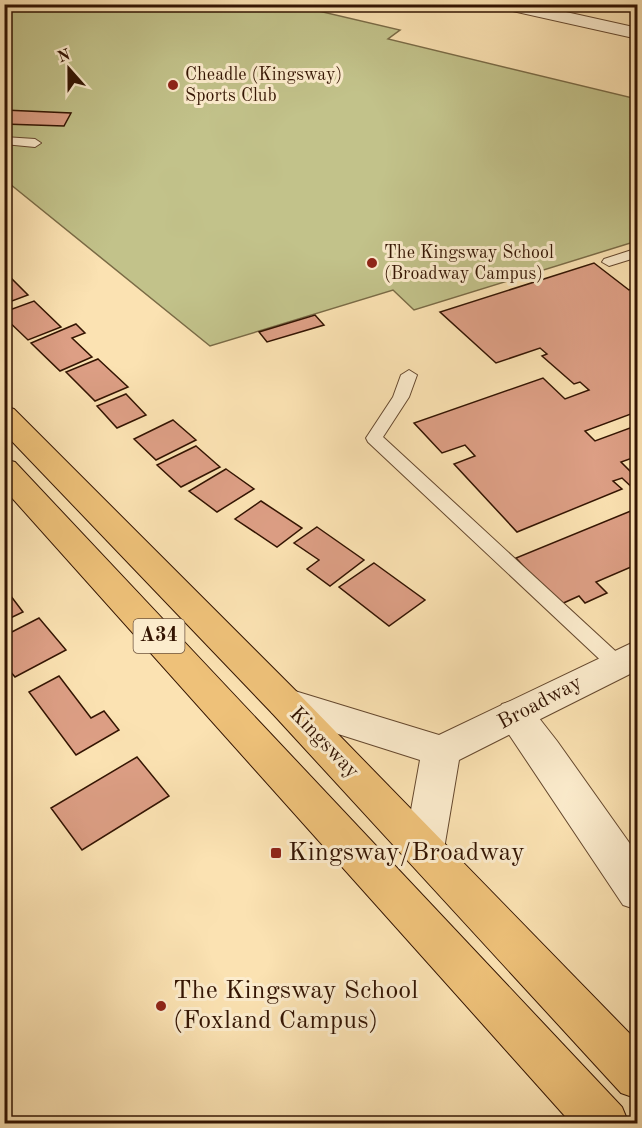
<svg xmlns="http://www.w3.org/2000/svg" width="642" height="1128" font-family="'Old Standard TT',serif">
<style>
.green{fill:#c2c28a;stroke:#7a6b46;stroke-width:1.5}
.building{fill:#dd9f85;stroke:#331402;stroke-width:1.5}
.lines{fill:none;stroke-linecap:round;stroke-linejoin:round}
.service-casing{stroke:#65482e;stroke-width:2}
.minor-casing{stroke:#65482e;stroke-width:2}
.tertiary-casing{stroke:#65482e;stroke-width:2}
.trunk-casing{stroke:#331402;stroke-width:2}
.service{fill:#fceccd;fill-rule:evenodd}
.minor{fill:#fceccd;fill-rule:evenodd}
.tertiary{fill:#fceccd;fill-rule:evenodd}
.trunk{fill:#eec179;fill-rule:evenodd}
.poi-dot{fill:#8f2418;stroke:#fceccd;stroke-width:2}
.labels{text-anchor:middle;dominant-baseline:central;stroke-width:6;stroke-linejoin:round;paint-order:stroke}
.far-poi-label{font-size:18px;fill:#331402;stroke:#fceccd;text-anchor:start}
.shield{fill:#fceccd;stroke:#6f553f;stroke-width:1.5}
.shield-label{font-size:20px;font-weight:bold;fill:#331402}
.street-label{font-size:21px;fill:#331402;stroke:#fceccd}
.near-poi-label{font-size:26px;fill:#331402;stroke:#fceccd;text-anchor:start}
</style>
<rect width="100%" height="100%" fill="#fbe2b2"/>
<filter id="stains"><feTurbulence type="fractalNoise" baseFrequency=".00333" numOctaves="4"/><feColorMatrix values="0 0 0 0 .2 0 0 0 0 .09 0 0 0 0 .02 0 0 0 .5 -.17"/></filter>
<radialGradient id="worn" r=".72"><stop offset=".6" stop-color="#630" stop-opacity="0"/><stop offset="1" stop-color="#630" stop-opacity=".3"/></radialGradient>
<path class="green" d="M4 5H293L400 30 388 39 637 99V241L414 310 393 290 210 346 5 180Z"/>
<path class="building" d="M4 110 71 113 64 126 4 124Z
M594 263 629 290 638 287V414L636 412 585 431 595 441 638 425V456L621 462 631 472 638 469V493L622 478 613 481 622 489 517 532 454 464 475 456 465 445 442 453 414 423 543 378 565 399 589 390 580 382 574 384 542 356 547 354 540 348 496 363 440 312Z
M4 272H5L28 295 4 304Z
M34 301 61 327 28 340 4 317V312Z
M315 315 324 325 267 342 259 332Z
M76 324 85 333 72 338 92 357 60 371 31 343Z
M98 359 128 387 95 401 66 372Z
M126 394 146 415 117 428 97 406Z
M173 420 196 440 156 460 134 439Z
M196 446 220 467 181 487 157 465Z
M226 469 254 489 217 512 189 491Z
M261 501 302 528 277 547 235 519Z
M638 508V564L596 582 607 593 585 603 579 596 559 605 516 558Z
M317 527 364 560 330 586 307 569 319 560 294 543Z
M374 563 425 600 389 626 339 587Z
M4 587 23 612 4 621Z
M39 618 66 650 15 677 4 664V636Z
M59 676 91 718 104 711 119 730 76 755 29 692Z
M137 757 169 796 82 850 51 808Z"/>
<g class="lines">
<g class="service-casing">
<path id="service" d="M4 137 35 139 41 143 35 147 4 144Z
M638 248V257L609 266 602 262 604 259Z
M409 370 417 375 409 397 383 437 624 659 627 664 624 669 617 672 610 669 368 442 366 438 393 397 401 375Z"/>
</g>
<g class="minor-casing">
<path id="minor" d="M496 4H530L638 28V39L504 9Z
M515 700 528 704 557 741 638 855V910L623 905 496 715 502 704Z"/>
</g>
<g class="tertiary-casing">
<path id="tertiary" d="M638 640V670L459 760 444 849 438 862 424 867 410 862 404 849 420 760 272 713 267 703 272 693 285 688 439 735Z"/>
</g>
<g class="trunk-casing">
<path id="trunk" d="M4 406 14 409 298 693 638 1042V1099L621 1093 272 713 4 433Z
M4 459 15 462 622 1107 629 1124H572L4 489Z"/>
</g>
<use href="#service" class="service"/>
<use href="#minor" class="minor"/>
<use href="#tertiary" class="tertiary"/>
<use href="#trunk" class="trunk"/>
</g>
<g class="poi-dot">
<circle cx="173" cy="85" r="6"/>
<circle cx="372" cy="263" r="6"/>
<rect x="270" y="847" width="12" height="12" rx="3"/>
<circle cx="161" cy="1006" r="6"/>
</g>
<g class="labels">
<g class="far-poi-label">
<text x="185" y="75">Cheadle (Kingsway)<tspan x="185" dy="21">Sports Club</tspan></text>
<text x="384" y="253">The Kingsway School<tspan x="384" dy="21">(Broadway Campus)</tspan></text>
</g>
<rect class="shield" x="133.5" y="619" width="51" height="34" rx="4.5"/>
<g class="shield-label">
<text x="159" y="636">A34</text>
</g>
<g class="street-label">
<text transform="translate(540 703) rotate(-28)">Broadway</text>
<text transform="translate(324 743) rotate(46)">Kingsway</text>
</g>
<g class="near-poi-label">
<text x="288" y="853">Kingsway/Broadway</text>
<text x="173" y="991">The Kingsway School<tspan x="173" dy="30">(Foxland Campus)</tspan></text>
</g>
</g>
<rect width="642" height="1128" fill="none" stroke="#fbe2b2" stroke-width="24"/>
<rect x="6" y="6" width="630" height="1116" fill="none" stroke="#331402" stroke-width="3"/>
<rect x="12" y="12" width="618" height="1104" fill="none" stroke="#331402" stroke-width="1.5"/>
<g transform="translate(69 69) rotate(339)" stroke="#fceccd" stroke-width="4.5" paint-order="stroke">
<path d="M0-4.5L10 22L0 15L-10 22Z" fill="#331402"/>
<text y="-9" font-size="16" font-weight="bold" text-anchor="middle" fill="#331402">N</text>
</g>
<rect width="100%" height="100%" filter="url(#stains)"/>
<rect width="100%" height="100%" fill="url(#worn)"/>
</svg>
